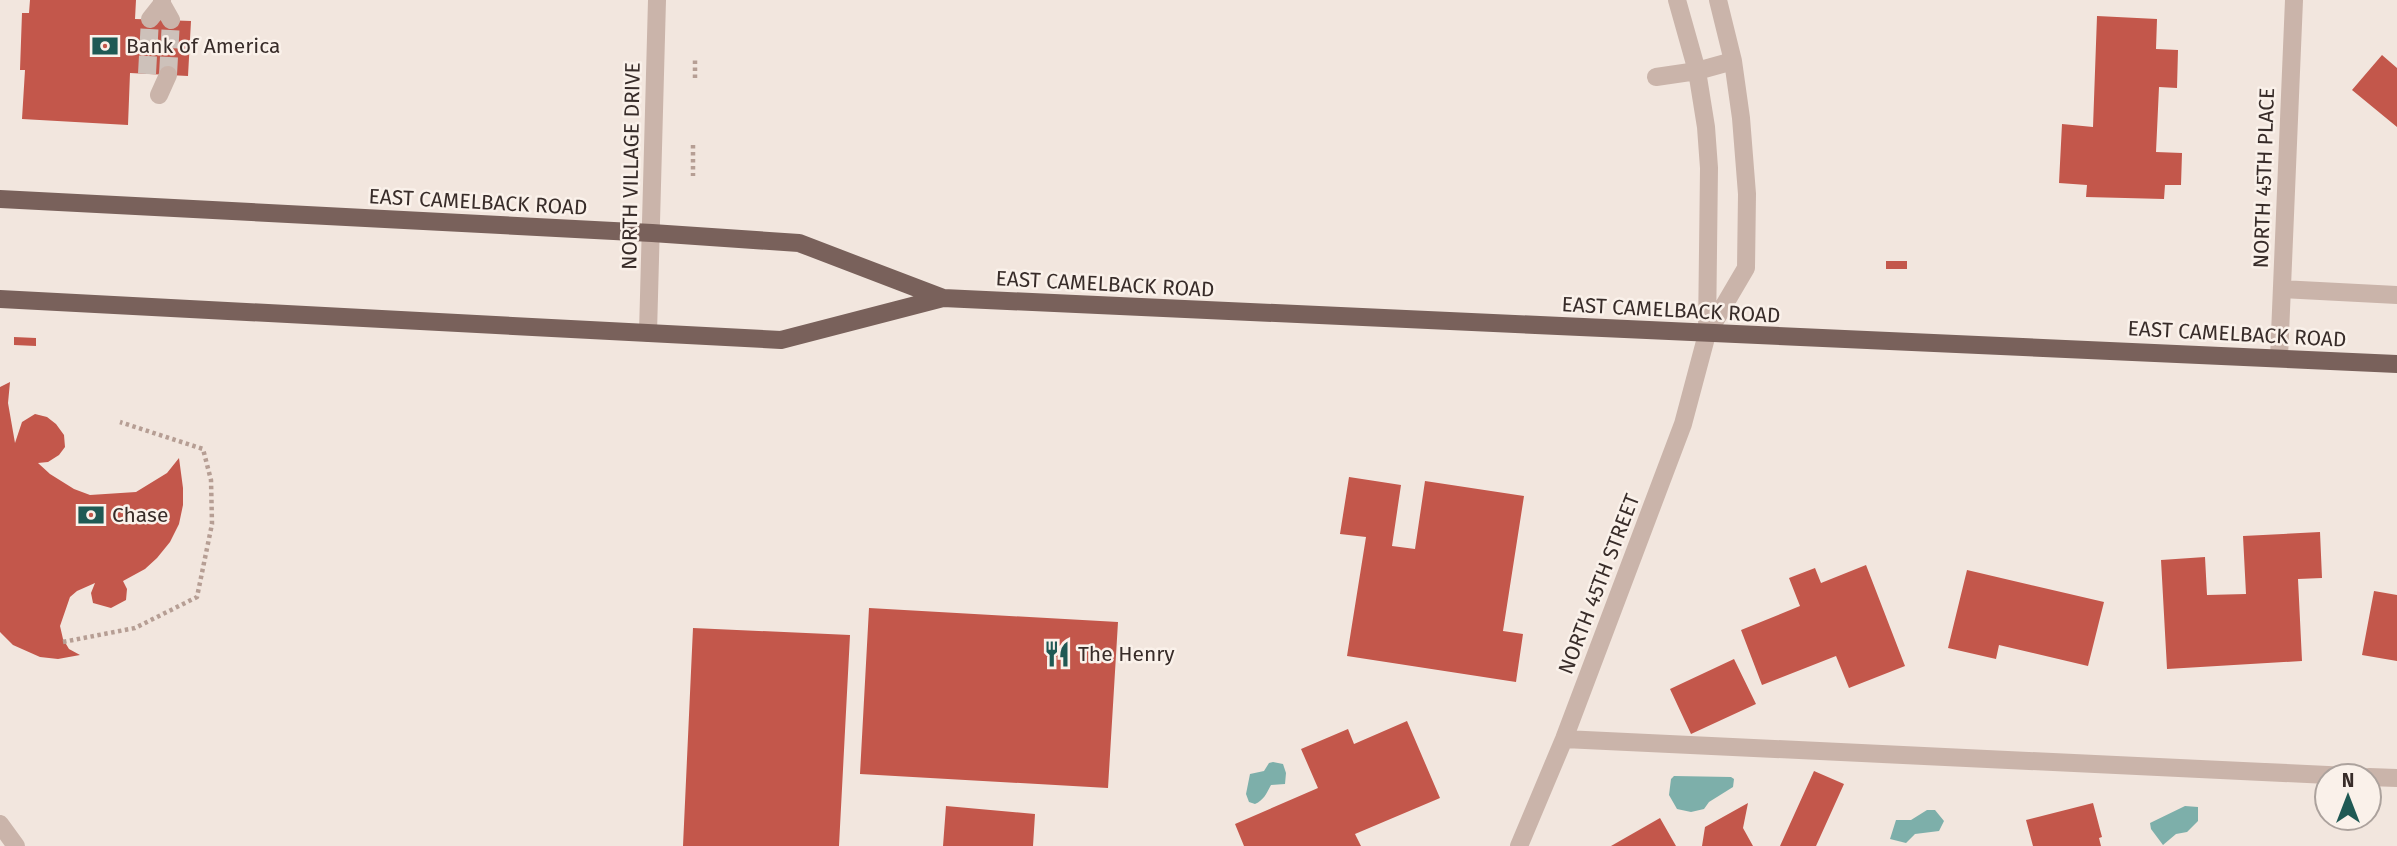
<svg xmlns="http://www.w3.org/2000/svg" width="2397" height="846" font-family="'Fira Sans',sans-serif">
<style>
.water{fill:#7dafaa}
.building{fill:#c3574b}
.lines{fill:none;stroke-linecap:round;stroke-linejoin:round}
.minor-tunnel{stroke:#cdc1ba;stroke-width:18;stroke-dasharray:18 9;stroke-linecap:butt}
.path{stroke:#b69e94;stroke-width:4.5;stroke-dasharray:3.5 3.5;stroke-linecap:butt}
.minor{stroke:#cab4aa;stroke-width:18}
.major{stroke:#79615b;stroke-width:18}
.labels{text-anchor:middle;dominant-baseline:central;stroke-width:5;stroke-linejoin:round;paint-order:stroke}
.poi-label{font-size:21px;fill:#382c29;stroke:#faf1ea;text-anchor:start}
.street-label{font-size:21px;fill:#382c29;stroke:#faf1ea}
</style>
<rect width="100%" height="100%" fill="#f2e6de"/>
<path class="water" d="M1273 762 1283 764 1286 773 1285 784 1271 785C1266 794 1264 800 1255 804L1249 802 1246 794 1250 774 1264 771 1269 763Z
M1674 776 1731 777 1734 779 1733 787 1709 802 1704 809 1691 812 1677 809 1669 795 1671 779Z
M2185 806 2198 807V821L2187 832 2176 834 2163 845 2151 829 2150 823Z
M1927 810H1935L1944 821 1939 831 1915 834 1906 843 1890 839 1896 820H1911Z"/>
<path class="building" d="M30 0H136L135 19 191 21 188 76 130 73 128 125 22 119 25 70H20L22 13H29Z
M2097 16 2157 19 2156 49 2178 50 2177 88 2159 87 2156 152 2182 153 2181 185H2165L2164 199 2086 197 2087 185 2059 183 2062 124 2093 127Z
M2382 55 2397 68V127L2352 90Z
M1886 261H1907V269H1886Z
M14 337 36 338V346L14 345Z
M10 382 8 403 15 443 22 422 35 414 47 417 56 424 64 435 65 447 59 455 48 462 38 463 50 474 74 489 90 495 136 492 167 473 179 458 183 488V505L179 524 170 542 157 558 145 569 123 581 127 589 126 600 111 608 93 603 91 593 95 583 77 591 70 597 60 626 63 639 69 649 80 655 58 659 40 657 13 645 0 632V387Z
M1349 477 1401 485 1392 546 1415 549 1425 481 1524 496 1503 631 1523 634 1516 682 1347 656 1366 537 1340 534Z
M2320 532 2322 578 2298 579 2302 661 2167 669 2161 560 2205 557 2207 595 2246 594 2243 536Z
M1866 565 1905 666 1849 688 1836 656 1762 685 1741 630 1800 606 1789 578 1815 568 1821 583Z
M1967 570 2104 602 2088 666 1999 645 1996 659 1948 648Z
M2374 591 2397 595V661L2362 655Z
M869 608 1118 622 1108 788 860 774Z
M693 628 850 635 839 846H683Z
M1734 659 1756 704 1691 734 1670 689Z
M1407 721 1440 798 1355 834 1361 846H1244L1235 824 1318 788 1301 749 1348 729 1354 744Z
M1814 771 1844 784 1816 846H1780Z
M1748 803 1743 828 1753 846H1702L1705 827Z
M2093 803 2102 837 2099 838 2101 846H2033L2026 820Z
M946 806 1035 814 1033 846H943Z
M1660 818 1676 846H1611Z"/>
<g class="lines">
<path class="minor-tunnel" d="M147 74 150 19
M168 75 171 20"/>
<path class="path" d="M695 78V58
M693 145V176
M63 642 135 628 197 597 212 524 211 480 203 449 120 422"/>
<path class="minor" d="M162 4 171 20
M150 19 162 4V0
M1656 77 1697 71 1733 61
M159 95 168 75
M2283 289 2397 295
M1709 331 1746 268 1747 194 1741 118 1733 61 1718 0
M648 333 657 0
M2279 358 2294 0
M1564 739 2349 776
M2369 777 2397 778
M0 824 16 846
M1519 846 1564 739 1683 424 1707 334 1709 168 1706 127 1697 71 1677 0"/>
<path class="major" d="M0 199 652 233 799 243 943 298
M0 299 781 340 943 298 2397 364"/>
</g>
<defs>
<g id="bank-bare" transform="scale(2.1)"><path d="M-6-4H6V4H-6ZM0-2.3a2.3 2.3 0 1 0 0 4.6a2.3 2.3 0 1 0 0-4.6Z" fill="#1f5954" stroke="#faf1ea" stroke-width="2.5" paint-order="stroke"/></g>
<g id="restaurant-bare" transform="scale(2.1)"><path d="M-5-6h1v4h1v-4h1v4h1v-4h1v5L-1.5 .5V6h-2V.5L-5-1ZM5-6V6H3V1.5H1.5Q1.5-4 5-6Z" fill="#1f5954" stroke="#faf1ea" stroke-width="2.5" paint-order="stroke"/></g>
</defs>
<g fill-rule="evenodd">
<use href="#bank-bare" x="105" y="46"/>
<use href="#bank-bare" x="91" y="515"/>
<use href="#restaurant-bare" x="1057" y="654"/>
</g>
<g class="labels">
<g class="poi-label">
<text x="126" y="46">Bank of America</text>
<text x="112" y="515">Chase</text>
<text x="1078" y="654">The Henry</text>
</g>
<g class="street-label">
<text transform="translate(631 166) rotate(-89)">NORTH VILLAGE DRIVE</text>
<text transform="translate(2264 178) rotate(-88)">NORTH 45TH PLACE</text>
<text transform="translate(478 202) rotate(3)">EAST CAMELBACK ROAD</text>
<text transform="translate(1105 284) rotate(3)">EAST CAMELBACK ROAD</text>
<text transform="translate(1671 310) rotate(3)">EAST CAMELBACK ROAD</text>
<text transform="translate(2237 334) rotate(3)">EAST CAMELBACK ROAD</text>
<text transform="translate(1599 584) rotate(-69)">NORTH 45TH STREET</text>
</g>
</g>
<g transform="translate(2348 797)"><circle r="33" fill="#faf1ea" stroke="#aca29d" stroke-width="2"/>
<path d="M0-5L12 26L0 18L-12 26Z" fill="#1f5954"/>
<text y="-10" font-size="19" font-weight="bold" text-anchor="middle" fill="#382c29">N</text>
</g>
</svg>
